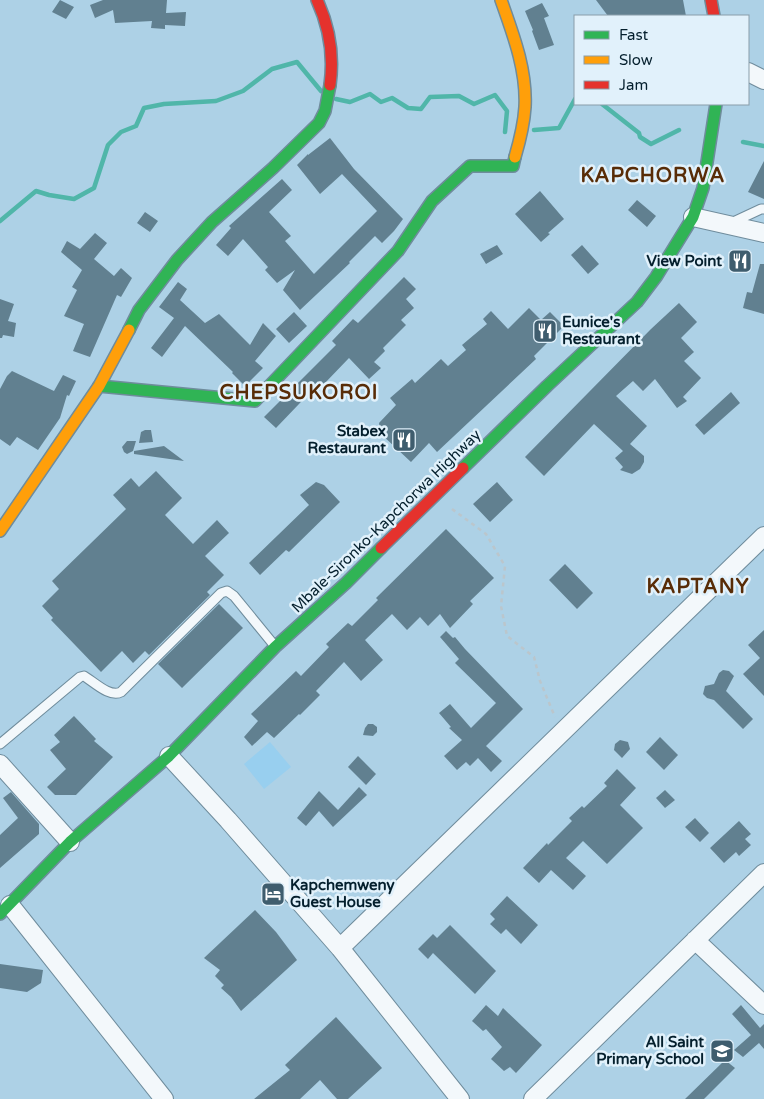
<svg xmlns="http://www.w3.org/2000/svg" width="764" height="1099" font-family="'Varela Round',sans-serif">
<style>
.built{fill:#98cfef}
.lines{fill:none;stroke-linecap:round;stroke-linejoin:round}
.stream{stroke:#50b6a9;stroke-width:4.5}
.building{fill:#618090}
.lane-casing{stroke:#6f8c9c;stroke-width:11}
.street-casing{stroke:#6f8c9c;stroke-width:20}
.fast-casing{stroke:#6f8c9c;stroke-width:14}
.slow-casing{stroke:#6f8c9c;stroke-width:14}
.jam-casing{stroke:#6f8c9c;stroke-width:14}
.path{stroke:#bbc6cc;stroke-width:2.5;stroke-dasharray:4 4;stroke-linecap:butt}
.lane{stroke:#f3f8fb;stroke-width:9}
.street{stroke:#f3f8fb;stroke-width:18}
.fast{stroke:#30b455;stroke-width:11}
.slow{stroke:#ff9f0a;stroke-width:11}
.jam{stroke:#e5322d;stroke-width:11}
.labels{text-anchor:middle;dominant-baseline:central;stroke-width:5;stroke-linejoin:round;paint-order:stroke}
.poi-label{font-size:15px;font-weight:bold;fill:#041f2d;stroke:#e1f1fb;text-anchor:end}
.street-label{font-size:15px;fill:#041f2d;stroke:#e1f1fb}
.district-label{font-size:20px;font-weight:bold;letter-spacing:1px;fill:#582c07;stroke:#e1f1fb}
</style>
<rect width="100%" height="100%" fill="#add1e6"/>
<path class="built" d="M270 742 291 767 264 789 244 764Z"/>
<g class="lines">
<path class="stream" d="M336 99 350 102 370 94 381 102 392 98 408 108 421 109 430 97 459 96 474 104 495 95 507 111 505 132
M602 104 639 133 640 137 651 144 679 130
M534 130 559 128 575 99
M743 142 764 146
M0 221 36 191 49 195 74 199 94 188 108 145 121 132 136 126 144 108 164 104 216 101 243 91 272 69 297 62 321 91"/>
</g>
<path class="building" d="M60 0 74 7 66 19 52 12Z
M103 0H167L166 13 186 12 185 26 165 25V29L151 28 152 21 115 23 113 10 95 18 90 5Z
M596 0H683L686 16H608Z
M542 3 549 16 544 18 554 45 539 50 532 31 533 30 525 11Z
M330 138 354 169 403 219 394 231 382 243 375 236 349 262 350 263 300 310 283 290 295 270 277 283 265 270 268 267 243 239 228 256 216 245 231 228 229 226 282 179 292 190 269 212 291 236 285 241 314 274 377 211 342 174 320 194 297 165 308 154V155Z
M764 161V199L748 192Z
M540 191 564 219 548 233 550 234 541 242 515 214Z
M637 200 656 216 647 227 628 210Z
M145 212 158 221 150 232 137 223Z
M95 233 107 243 94 259 114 276 121 268 132 278 121 297 117 295 90 357 73 351 84 324 64 316 77 290 72 287 82 270 61 252 67 241 80 249Z
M497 245 503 254 486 264 480 254Z
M582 245 599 264 588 274 571 255Z
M760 264H764V314L743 308 747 292 752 293Z
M404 277 416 289 406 299 414 308 401 320 406 325 383 348 385 351 374 362 381 368 369 379 349 358 324 384 321 381 276 428 264 417 336 345 332 341 353 319 358 323Z
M178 282 187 289 180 300 205 323 219 314 250 345 263 323 276 336 255 361 263 368 245 386 232 373 233 372 185 326 162 357 151 348 174 318 159 307Z
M0 299 14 304 8 321 16 323 14 337 3 335 2 338H0Z
M679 303 697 322 681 338 694 352 684 361 701 378 683 397 687 401 677 408 655 379 643 391 633 381 616 396 647 426 630 444 644 456V462L640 469 632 474 620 470 623 467 615 458 623 451 594 424 544 476 525 457 651 329Z
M529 308 541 320 550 312 564 326 534 356 536 359 437 452 429 443 411 462 381 434 379 423 396 405 390 398 412 379 415 383 441 359 448 366 466 350 462 345 487 324 483 319 491 311 508 329Z
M294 312 307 326 289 343 276 329Z
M12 371 54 391 63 375 76 381 69 396 67 395 60 418 38 450 17 437 10 446 0 439V389L7 376Z
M731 392 740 403 704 435 695 425Z
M145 430H151L153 442 139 443 141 432Z
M127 441H136L133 451 127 454 124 452 122 447Z
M164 446 184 461 134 454V451Z
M156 471 182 498 165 515 193 544 217 520 229 533 205 556 224 575 207 592 210 595 149 655 145 651 133 663 122 651 101 672 51 620 53 618 42 606 59 589 52 581 126 509 113 495 131 478 139 487Z
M316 482 324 485 340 502 289 552 286 550 260 575 249 563 309 505 300 495Z
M497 482 513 500 490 522 473 504Z
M446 529 494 578 470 601 473 604 450 628 440 614 428 626 420 617 407 630 392 614 365 640 383 660 361 681 344 662 316 691 320 695 300 715 299 714 274 738 267 732 252 746 244 737 258 721 251 714 296 671 301 676 329 647 326 644 348 623 352 626 378 600 376 598Z
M565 564 593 593 577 609 549 580Z
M219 604 243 628 182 688 158 664Z
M764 630V696L743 674 760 658 748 645Z
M446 631 453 638 455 637 465 649 523 709 486 746 502 761 491 772 478 758 470 766 466 762 457 770 444 756 462 740 449 728 451 727 439 713 450 704 471 728 496 703 455 663 459 659 440 637Z
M723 670 729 671 734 676 726 691 753 719 743 729 714 700 707 698 703 694 705 686 714 684 719 673Z
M74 716 96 739 94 741 113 757 76 795H55L47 787 66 769 50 750 60 742 54 735Z
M368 724H373L377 727V732L373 736 363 735 365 728Z
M660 737 678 755 664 770 646 752Z
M620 740 628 742 630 749 622 758 614 750 615 744Z
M358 756 376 774 366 785 348 767Z
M617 769 636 788 620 805 643 828 607 864 583 841 566 858 586 876 573 890 551 870 539 883 523 868 547 843 548 845 572 821 569 818 582 806 584 808 607 786 604 783Z
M359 787 367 795 333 827 319 811 306 826 297 818 319 791 338 810Z
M665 790 675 800 665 808 656 798Z
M11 792 39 824V834L0 868V835L18 818 3 798Z
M695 818 709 833 700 842 685 827Z
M739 821 751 834 745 839 751 845 739 856 736 852 724 863 710 848Z
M507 896 538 925 521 944 506 929 501 934 490 924 495 919 490 914Z
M255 910 276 932 297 960 241 1011 231 997 221 988 224 985 215 976 220 970 204 958Z
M450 925 496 971 475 994 433 953 428 959 418 949 433 934 437 938Z
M0 964 43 970 41 983 27 992 0 988Z
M486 1005 498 1016 503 1008 542 1045 516 1073 510 1067 504 1071 491 1059 502 1047 486 1029 483 1031 472 1021Z
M741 1005 760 1028 764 1024V1049L759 1043 743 1057 734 1050 751 1035 732 1014Z
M336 1017 382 1068 348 1099H337L320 1080 300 1099H254L290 1070 285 1065Z
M725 1060 735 1068 704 1099H685Z"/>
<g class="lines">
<g class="lane-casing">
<path id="lane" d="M731 223 761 209H764
M0 744 80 677 84 676C94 682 110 698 121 692L221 593 227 591 234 596 274 645"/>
</g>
<g class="street-casing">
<path id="street" d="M748 72 764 80
M693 217 764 233
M169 756 228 820 340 948 460 1099
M0 764 70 842
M10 905 164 1099
M695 940 764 1005
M340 948 764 536
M533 1099 764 873"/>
</g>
<g class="fast-casing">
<path id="fast" d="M129 330 139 310 177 260 212 222 273 168 319 123 325 111 330 85
M99 386 255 401 398 251 432 201 470 166H513L515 157
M463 468 547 386 637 302 656 277 693 217 703 188 716 104
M0 914 70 842 169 756 275 647 346 583 381 548"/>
</g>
<g class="slow-casing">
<path id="slow" d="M501 0C513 34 527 70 525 107 524 123 520 140 515 157
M0 531 99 386 129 330"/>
</g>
<g class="jam-casing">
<path id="jam" d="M317 0C329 26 334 56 330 85
M711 0 714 16
M381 548 463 468"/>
</g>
<path class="path" d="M452 509 486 534 505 566 501 606 507 636 534 657 540 681 555 717"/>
<use href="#lane" class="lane"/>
<use href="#street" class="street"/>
<use href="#fast" class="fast"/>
<use href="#slow" class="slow"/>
<use href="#jam" class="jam"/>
</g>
<defs>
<g id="restaurant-square" transform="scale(1.25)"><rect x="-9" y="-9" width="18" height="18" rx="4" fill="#3f5d6e" stroke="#e1f1fb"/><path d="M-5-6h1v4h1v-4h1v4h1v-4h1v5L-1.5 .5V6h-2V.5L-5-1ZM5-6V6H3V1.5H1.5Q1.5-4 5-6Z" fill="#fff"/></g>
<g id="hotel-square" transform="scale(1.25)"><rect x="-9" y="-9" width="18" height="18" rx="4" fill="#3f5d6e" stroke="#e1f1fb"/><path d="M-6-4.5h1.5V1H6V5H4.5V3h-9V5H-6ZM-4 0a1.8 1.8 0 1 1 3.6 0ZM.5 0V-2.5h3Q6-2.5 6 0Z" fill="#fff"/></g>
<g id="school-square" transform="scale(1.25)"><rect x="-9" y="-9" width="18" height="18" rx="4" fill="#3f5d6e" stroke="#e1f1fb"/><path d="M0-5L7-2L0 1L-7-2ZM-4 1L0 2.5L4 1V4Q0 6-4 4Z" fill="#fff"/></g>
</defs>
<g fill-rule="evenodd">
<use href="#restaurant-square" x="740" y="261"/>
<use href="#restaurant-square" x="545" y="331"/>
<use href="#restaurant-square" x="404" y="440"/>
<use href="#hotel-square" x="273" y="894"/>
<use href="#school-square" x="722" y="1051"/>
</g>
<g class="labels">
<g class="poi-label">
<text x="722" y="261">View Point</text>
<text x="562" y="322" text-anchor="start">Eunice's<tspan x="562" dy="17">Restaurant</tspan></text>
<text x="386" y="431">Stabex<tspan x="386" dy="17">Restaurant</tspan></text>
<text x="290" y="885" text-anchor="start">Kapchemweny<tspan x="290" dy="17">Guest House</tspan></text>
<text x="704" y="1042">All Saint<tspan x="704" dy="17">Primary School</tspan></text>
</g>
<g class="street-label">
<text transform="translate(386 521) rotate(-44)">Mbale-Sironko-Kapchorwa Highway</text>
</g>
<g class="district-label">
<text x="653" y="176">KAPCHORWA</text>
<text x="299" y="393">CHEPSUKOROI</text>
<text x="698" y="587">KAPTANY</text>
</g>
</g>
<rect x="574" y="15" width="175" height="90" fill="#e1f1fb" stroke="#899da9"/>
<rect x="584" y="31" width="25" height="8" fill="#30b455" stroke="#899da9"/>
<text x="619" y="40" font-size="15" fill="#041f2d">Fast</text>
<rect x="584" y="56" width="25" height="8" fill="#ff9f0a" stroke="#899da9"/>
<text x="619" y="65" font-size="15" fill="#041f2d">Slow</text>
<rect x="584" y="81" width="25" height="8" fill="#e5322d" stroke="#899da9"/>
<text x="619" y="90" font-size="15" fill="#041f2d">Jam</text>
</svg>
